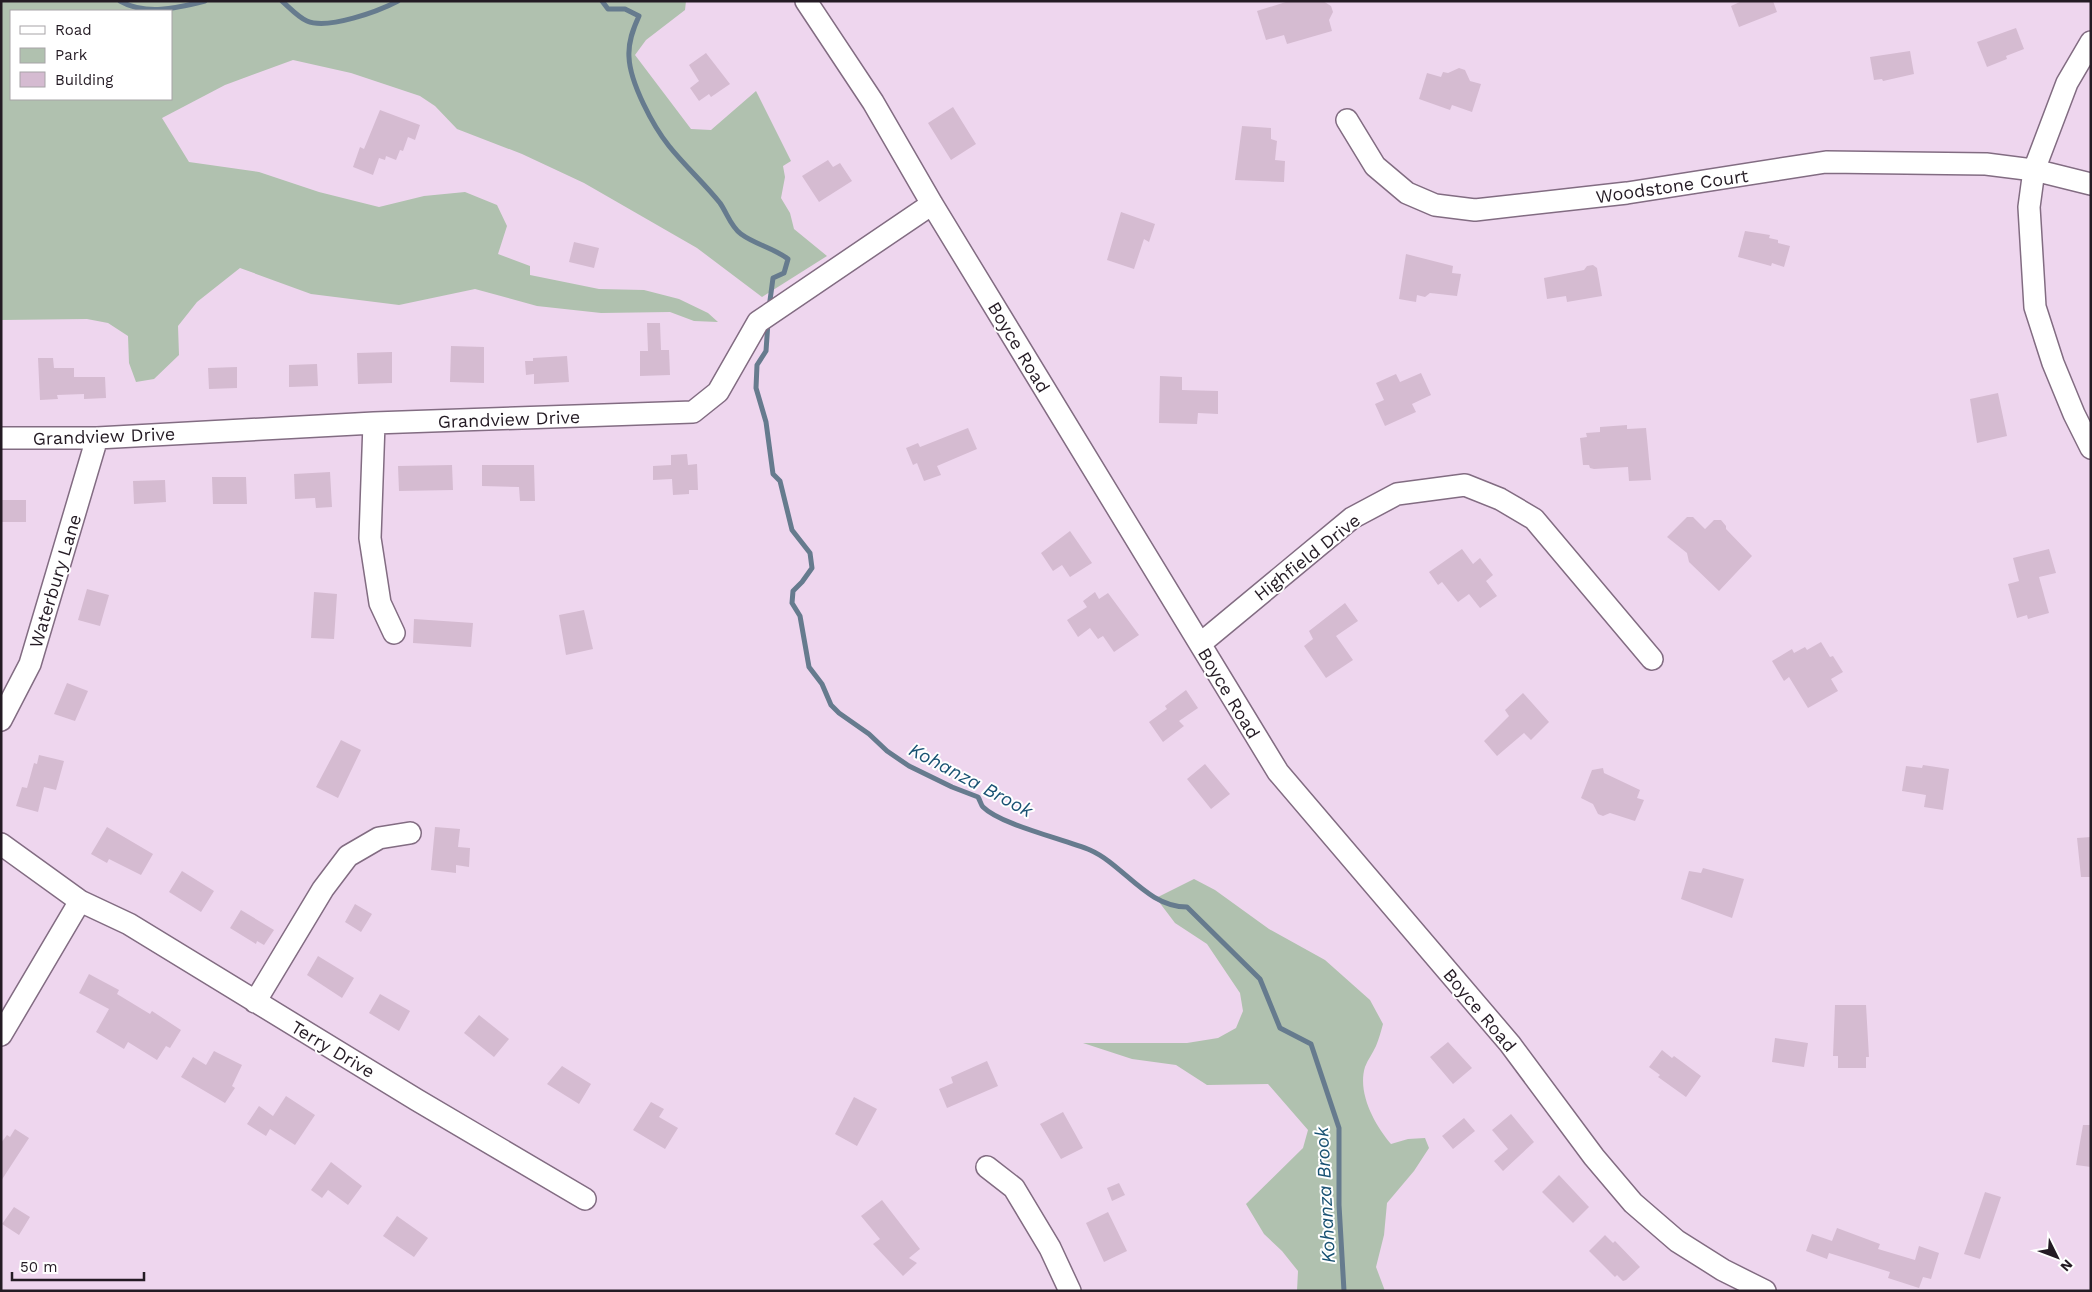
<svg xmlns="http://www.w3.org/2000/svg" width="2092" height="1292" font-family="'Work Sans',sans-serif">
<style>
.green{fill:#b0c1af;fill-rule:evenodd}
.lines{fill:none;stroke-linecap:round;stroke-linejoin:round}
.stream{stroke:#667b8e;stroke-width:5}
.building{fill:#d5bbd1}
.minor-casing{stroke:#826c82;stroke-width:24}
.minor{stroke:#fff;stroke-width:21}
.labels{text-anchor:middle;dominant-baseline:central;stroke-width:4;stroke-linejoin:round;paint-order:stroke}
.street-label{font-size:18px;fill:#241b24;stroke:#fff}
.water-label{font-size:19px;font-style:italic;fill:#195273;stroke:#fff}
</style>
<rect width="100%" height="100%" fill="#eed6ee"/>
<path class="green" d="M1 1H686L685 10 646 40 635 55 691 129 711 130 756 91 791 161 783 166 785 177 781 198 790 213 794 229 827 256 762 297 697 248 584 183 522 154 457 129 435 106 420 96 351 73 293 60 225 85 162 118 189 162 259 172 319 192 379 207 424 196 465 192 497 205 507 226 498 254 530 266V275L599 289 644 290 679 299 708 313 718 322 694 321 670 312 601 313 537 306 475 289 399 305 311 294 240 268 197 302 178 326 179 355 154 379 136 382 129 363 128 336 108 323 87 319 1 320ZM11 11H171V99H11Z
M1194 879 1215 890 1269 929 1325 960 1370 1000 1383 1024C1381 1031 1379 1039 1376 1046 1373 1053 1368 1059 1365 1067 1357 1093 1375 1125 1391 1144L1408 1139 1425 1138 1429 1148 1414 1171 1387 1203 1384 1235 1376 1267 1385 1291H1297L1298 1271 1282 1251 1264 1234 1246 1204 1303 1148 1308 1130 1268 1084 1207 1085 1176 1065 1132 1059 1083 1043H1187L1218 1038 1236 1028 1243 1011 1240 993 1207 944 1175 923 1156 898Z"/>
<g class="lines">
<path class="stream" d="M120 1C146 16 177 8 205 1
M282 1C290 8 298 17 307 21 328 30 379 11 398 1
M602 1 608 9H625L639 16C633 29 628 42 629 57 630 83 653 126 669 146 685 166 704 183 720 203 727 213 731 227 741 234 756 245 774 248 788 259L784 273 773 278 769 308
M768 322 766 351 757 365 756 388 766 422 773 474 780 481 792 530 810 553 812 568 802 582 793 591 792 603 800 616 809 667 822 684 831 705 839 713 869 734 887 751 909 766 952 787 978 797C980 800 981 805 983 807 1001 825 1064 839 1090 850 1124 865 1147 907 1187 907L1260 979 1280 1028 1311 1044 1339 1128V1205L1344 1291"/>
</g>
<path class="building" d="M1289 1H1323L1331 6 1333 12 1329 20 1332 31 1287 44 1284 35 1266 40 1257 11Z
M1742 1H1773L1777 12 1739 27 1731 6Z
M2016 28 2024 49 2006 56 2007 59 1987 67 1977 42Z
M1910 51 1914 74 1883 81 1882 79 1874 80 1870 57Z
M706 53 730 84 711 97 709 94 699 101 690 88 699 81 689 65Z
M1459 68 1465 70 1470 81 1481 84 1472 112 1452 105 1450 110 1419 99 1427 73 1441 77 1443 72 1448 73Z
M953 107 976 144 951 160 928 123Z
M380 110 420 125 415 140 408 137 403 151 400 150 396 160 386 156 385 160 379 158 373 175 353 167 360 147 364 149Z
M1242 126 1271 128V139L1277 141 1275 160 1285 161 1284 182 1235 180Z
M828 160 833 167 840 163 852 181 819 202 802 176Z
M1121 212 1155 224 1149 242 1144 239 1134 269 1107 260Z
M1745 231 1770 235 1769 238 1778 240V243L1790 246 1784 267 1772 263 1771 266 1738 257Z
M574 242 599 248 594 268 569 262Z
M1406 254 1453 266 1452 273 1461 274 1457 296 1430 293 1425 297 1417 295 1416 302 1399 299Z
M1593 265 1597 268 1602 296 1567 302 1566 296 1547 299 1544 278 1584 270 1587 266Z
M647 323H660L661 350H669L670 375 640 376V351H648Z
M451 346 484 347V383L450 382Z
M392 352V383L358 384 357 353Z
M567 356 569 382 534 384V374L526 375 525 361H533V358Z
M38 358H53L54 368H74V377H105L106 398 84 399V394L57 395 58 399 40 400Z
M317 364 318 386 289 387V365Z
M237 367V388L209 389 208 368Z
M1421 373 1431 395 1412 404 1416 412 1385 426 1375 404 1384 400 1376 383 1396 374 1400 382Z
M1160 376 1182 377V390L1218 391V414L1198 413 1197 424 1159 423Z
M1998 393 2007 436 1977 443 1970 399Z
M1627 425V429L1646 428 1651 480 1629 481 1628 467 1594 469 1590 468 1589 465H1583L1580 438 1587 437 1586 433 1600 432V427Z
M968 428 977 449 937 466 941 475 924 481 917 463 913 465 906 448 918 443 920 447Z
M687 454 688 465 697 464 698 490H689V494L673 495 672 479 653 480V466L671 465V455Z
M452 465 453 490 399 491 398 466Z
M482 465H534L535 501H520L519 487 482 486Z
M330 472 332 507 316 508 315 498 295 499 294 474Z
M212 477H246L247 504H213Z
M165 480 166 502 134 504 133 481Z
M1 500H26V522H1Z
M1687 517H1693L1705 529 1714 520H1721L1726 526V529L1752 556 1719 591 1689 562 1687 553 1667 537Z
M1070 531 1092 563 1070 577 1062 565 1053 571 1041 553Z
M1462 549 1473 564 1480 558 1493 575 1486 581 1497 596 1480 608 1469 594 1458 602 1442 582 1438 585 1429 572Z
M2049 549 2056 573 2039 577 2049 613 2028 619 2027 615 2017 618 2008 584 2019 581 2013 558Z
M87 589 109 595 100 626 78 620Z
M314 592 337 594 334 639 311 638Z
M1095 592 1099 599 1108 593 1139 635 1114 652 1103 636 1098 639 1090 628 1078 637 1067 620 1087 607 1083 601Z
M1345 603 1358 621 1336 636 1353 660 1326 678 1304 646 1313 639 1309 631Z
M584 610 593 649 566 655 559 615Z
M414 619 473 623 471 647 413 643Z
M1821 642 1830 657 1833 656 1843 672 1831 679 1838 691 1808 708 1789 677 1784 681 1772 661 1792 649 1794 653 1805 647 1807 650Z
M67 683 88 691 75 721 54 714Z
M1186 690 1198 708 1179 721 1184 726 1163 742 1149 722 1167 709 1165 706Z
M1523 693 1549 722 1531 740 1524 733 1497 756 1484 741 1509 716 1505 710Z
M341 740 361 750 338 798 316 787Z
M39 755 64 761 56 790 44 787 38 812 16 806 22 787 27 788 34 763 37 764Z
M1205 764 1230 794 1211 809 1187 779Z
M1923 765 1949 769 1943 810 1924 807 1926 795 1902 791 1906 766 1922 768Z
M1603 768 1604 773 1640 790 1637 798 1644 800 1635 821 1610 813 1603 816 1598 814 1593 804 1581 798 1592 770Z
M107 827 153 854 141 875 109 859 107 863 91 854Z
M435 827 460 829 458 847 470 848 469 867 456 865V873L431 870Z
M2091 837V877H2081L2077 838Z
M1703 868 1744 879 1732 918 1681 899 1689 871 1701 873Z
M182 871 214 891 201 912 169 892Z
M355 904 372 914 361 932 345 922Z
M241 910 274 930 264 945 257 941 256 944 230 928Z
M318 956 354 978 342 998 307 975Z
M89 974 119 990 117 994 150 1014 152 1011 181 1030 170 1048 166 1046 157 1060 128 1042 124 1049 96 1032 109 1009 79 993Z
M380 994 410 1011 399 1031 369 1013Z
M1835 1005H1866L1869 1057H1866V1068H1838V1056H1833Z
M479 1015 509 1039 494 1057 464 1033Z
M1775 1038 1808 1043 1804 1067 1772 1062Z
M1448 1042 1472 1068 1453 1084 1430 1057Z
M1662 1050 1672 1058 1674 1056 1701 1076 1686 1097 1658 1077 1660 1075 1649 1067Z
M214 1051 242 1065 232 1086 235 1088 225 1103 181 1077 193 1057 206 1065Z
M987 1061 998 1086 947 1108 939 1089 953 1083 951 1077Z
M562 1066 591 1084 579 1104 547 1084Z
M286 1096 315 1115 295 1145 270 1129 266 1136 247 1124 259 1106 273 1116Z
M854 1097 877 1109 857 1146 835 1134Z
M651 1102 664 1109 659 1117 678 1128 665 1149 633 1130Z
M1063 1112 1083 1148 1061 1159 1040 1124Z
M1511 1114 1534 1142 1503 1171 1494 1161 1508 1149 1492 1130Z
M1464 1118 1475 1131 1453 1149 1442 1136Z
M2083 1125H2091V1167L2076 1165Z
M15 1129 29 1138 1 1181V1143L7 1135 10 1137Z
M331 1162 362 1186 348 1205 328 1190 322 1198 311 1190Z
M1559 1175 1589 1207 1573 1223 1542 1192Z
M1119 1183 1125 1195 1112 1201 1107 1188Z
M1985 1192 2001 1197 1980 1259 1964 1254Z
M882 1200 920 1249 909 1258 917 1263 903 1276 873 1244 880 1239 861 1216Z
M14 1207 30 1217 19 1235 2 1224Z
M1108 1212 1127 1251 1104 1262 1086 1223Z
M397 1216 428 1238 414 1257 383 1236Z
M1837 1228 1880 1244 1878 1249 1915 1260 1919 1246 1939 1253 1931 1279 1923 1277 1919 1288 1888 1278 1890 1272 1829 1253 1827 1259 1806 1251 1812 1234 1832 1241Z
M1605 1235 1613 1243 1615 1241 1640 1267 1626 1280 1623 1281 1617 1275 1615 1277 1589 1251Z"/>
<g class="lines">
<g class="minor-casing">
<path id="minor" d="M806 1 873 102 932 204 1278 772 1510 1044 1594 1157 1633 1203 1677 1241 1723 1270 1765 1291
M2091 42 2067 83 2034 170 2029 207 2035 307 2053 363 2074 414 2091 448
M1347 120 1375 166 1407 193 1435 205 1475 210 1627 193 1826 162 1986 164 2034 170 2091 184
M374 423 370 538 380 603 394 633
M1 438H97L374 423 693 412 718 392 758 322 932 204
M1200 644 1352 518 1397 494 1465 485 1500 499 1534 519 1652 659
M1 720 30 664 97 438
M1 844 80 901 1 1035
M80 901 129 924 417 1100 585 1199
M255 1002 323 889 348 856 379 838 410 833
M987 1167 1014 1188 1050 1248 1070 1291"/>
</g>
<use href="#minor" class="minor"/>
</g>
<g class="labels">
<g class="street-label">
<text transform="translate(1672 186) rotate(-8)">Woodstone Court</text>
<text transform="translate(1019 347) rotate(59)">Boyce Road</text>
<text transform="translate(509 419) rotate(-2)">Grandview Drive</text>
<text transform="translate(104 436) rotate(-2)">Grandview Drive</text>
<text transform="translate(1307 557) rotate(-38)">Highfield Drive</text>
<text transform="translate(55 581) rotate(-73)">Waterbury Lane</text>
<text transform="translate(1229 693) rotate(59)">Boyce Road</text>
<text transform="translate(1480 1010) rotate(50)">Boyce Road</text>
<text transform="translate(333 1049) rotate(31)">Terry Drive</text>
</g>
<g class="water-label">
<text transform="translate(971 780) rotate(28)">Kohanza Brook</text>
<text transform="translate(1325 1195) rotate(-93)">Kohanza Brook</text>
</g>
</g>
<rect width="2092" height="1292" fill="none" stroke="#241b24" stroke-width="5"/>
<rect x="10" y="10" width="162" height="90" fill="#ffffff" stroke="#a7a4a7"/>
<rect x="20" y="26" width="25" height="8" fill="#ffffff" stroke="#a7a4a7"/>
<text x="55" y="35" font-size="15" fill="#241b24">Road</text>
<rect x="20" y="48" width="25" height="15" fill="#b0c1af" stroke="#a7a4a7"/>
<text x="55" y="60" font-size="15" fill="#241b24">Park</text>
<rect x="20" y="72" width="25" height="15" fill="#d5bbd1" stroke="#a7a4a7"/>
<text x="55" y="85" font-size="15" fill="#241b24">Building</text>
<g transform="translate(2057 1257) rotate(132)" stroke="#ffffff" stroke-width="4" paint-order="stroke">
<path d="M0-4L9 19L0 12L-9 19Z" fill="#241b24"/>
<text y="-8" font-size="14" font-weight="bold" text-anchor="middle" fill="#241b24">N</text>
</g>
<path d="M12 1272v8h132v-8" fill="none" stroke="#241b24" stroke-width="2.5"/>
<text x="20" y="1272" font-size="15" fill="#241b24" stroke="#ffffff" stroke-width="4" paint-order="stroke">50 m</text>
</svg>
